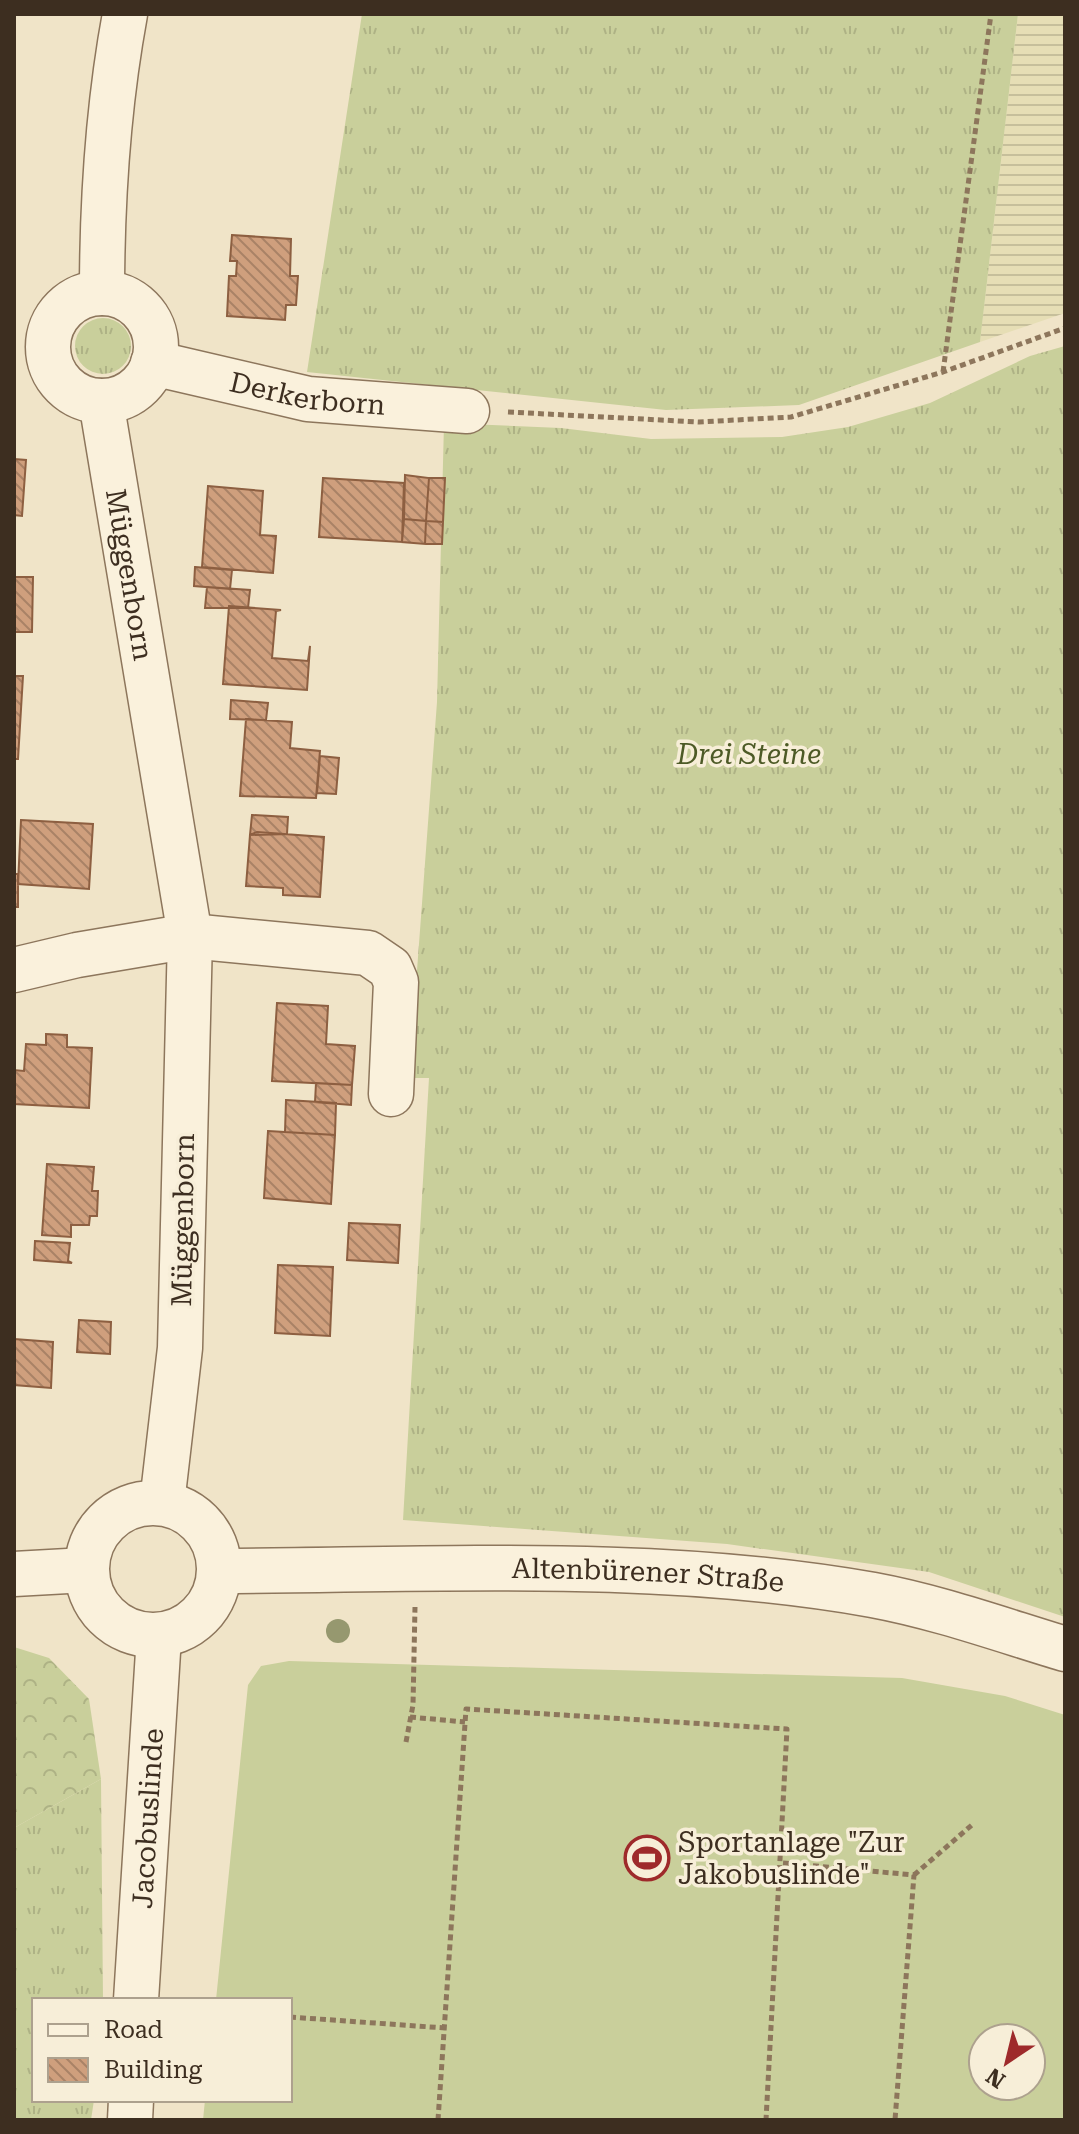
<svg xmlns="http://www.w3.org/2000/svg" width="1079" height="2134" font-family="'Roboto Serif',serif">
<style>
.farmland{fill:url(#farmland-rules)}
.grass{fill:url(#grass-tufts)}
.forest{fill:url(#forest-crowns)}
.pitch{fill:#c9cf9b;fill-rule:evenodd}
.building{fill:url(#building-back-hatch);stroke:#8d5f41;stroke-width:2}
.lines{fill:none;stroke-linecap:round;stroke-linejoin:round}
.minor-casing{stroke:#8d765c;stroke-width:47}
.path{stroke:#8d765c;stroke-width:5;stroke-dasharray:6 4;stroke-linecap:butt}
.minor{stroke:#faf1dc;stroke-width:44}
.tree{fill:#96986f}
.labels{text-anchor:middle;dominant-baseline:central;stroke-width:7;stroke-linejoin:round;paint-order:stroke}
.street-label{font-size:28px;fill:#3d2e20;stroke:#f7eed8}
.park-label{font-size:28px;font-style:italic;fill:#4d5a26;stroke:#f7eed8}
.poi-label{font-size:28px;fill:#3d2e20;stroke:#f7eed8;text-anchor:start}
</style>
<defs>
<pattern id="farmland-rules" width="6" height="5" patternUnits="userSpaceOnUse" patternTransform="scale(2)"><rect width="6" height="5" fill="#e6deb5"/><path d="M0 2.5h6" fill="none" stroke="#c6bf9b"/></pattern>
<pattern id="grass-tufts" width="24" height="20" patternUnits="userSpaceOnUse" patternTransform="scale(2)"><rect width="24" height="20" fill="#c9cf9b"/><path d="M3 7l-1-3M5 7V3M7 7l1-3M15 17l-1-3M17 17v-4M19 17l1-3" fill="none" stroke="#aeb285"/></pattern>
<pattern id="forest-crowns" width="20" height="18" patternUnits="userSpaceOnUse" patternTransform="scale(2)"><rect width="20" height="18" fill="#c9cf9b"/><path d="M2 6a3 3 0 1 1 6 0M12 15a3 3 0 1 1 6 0" fill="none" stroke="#aeb285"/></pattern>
<pattern id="building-back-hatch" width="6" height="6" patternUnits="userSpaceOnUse" patternTransform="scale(2)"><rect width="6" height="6" fill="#cf9f7d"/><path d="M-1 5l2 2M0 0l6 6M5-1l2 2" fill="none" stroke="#a98266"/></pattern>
</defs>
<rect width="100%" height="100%" fill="#f0e4c8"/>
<path class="farmland" d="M1018 14H1065V313L980 342Z"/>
<path class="grass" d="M362 14H1018L980 342 799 405 666 410 307 372Z
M75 346a28 28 0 1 1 56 0a28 28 0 1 1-56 0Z
M1065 346V1617L929 1572 727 1544 403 1520 429 1078H409L437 702 444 423 561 428 651 439 782 437 848 427 930 403 1030 356Z
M101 1779 103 2000H34V2100H94L91 2120H14V1828Z"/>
<path class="forest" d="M14 1647 49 1658 89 1699 101 1779 14 1828Z"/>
<path class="pitch" d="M289 1661 902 1678 1005 1696 1065 1715V2120H203L205 2100H290V2000H216L248 1685 261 1666ZM1031 2038V2086H983V2038Z"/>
<path class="building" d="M232 235 291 239 290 276H298L296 305H286L285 320 227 316 229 276H236L237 261H230Z
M14 459 26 460 22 516 14 515Z
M405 475 429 478 426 521 404 519Z
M323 478 404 483 402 542 319 537Z
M429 478H445L443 522 426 521Z
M208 486 263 491 260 535 276 536 273 573 202 567Z
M404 519 426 521 425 544 402 542Z
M426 521 443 522 442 544H425Z
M195 567 232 570 230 589 194 586Z
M14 577H33L32 632H14Z
M207 587 250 590 248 608H205Z
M229 606 281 610 276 611 272 658 308 661 310 646 307 690 223 684Z
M14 676H23L18 759H14Z
M231 700 268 703 266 720 230 719Z
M246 719 292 722 290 748 320 751 316 798 240 796Z
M320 756 339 758 336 794 317 793Z
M252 815 288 817 287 834 250 835Z
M21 820 93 824 89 889 18 884Z
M257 832 324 837 320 897 283 895V888L246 886 250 835Z
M14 874H18V907H14Z
M277 1003 328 1006 326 1044 355 1046 352 1085 272 1081Z
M46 1034 67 1035V1047L92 1048 89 1108 14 1104V1070L24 1071 26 1044 46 1045Z
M316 1083 352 1085 351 1105 315 1102Z
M286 1100 336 1103 335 1135 285 1132Z
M268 1131 335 1135 331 1204 264 1198Z
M47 1164 94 1167 92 1191H98L97 1216H90L89 1225H71V1237L42 1235Z
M349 1223 400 1225 398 1263 347 1260Z
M35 1241 70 1243 68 1261 72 1263 34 1260Z
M278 1265 333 1267 330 1336 275 1333Z
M79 1320 111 1322 110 1354 77 1352Z
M14 1339 53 1342 51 1388 14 1385Z"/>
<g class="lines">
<g class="minor-casing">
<g id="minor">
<path d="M102 293C102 199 108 106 125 14"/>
<circle cx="102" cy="347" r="54"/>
<path id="s1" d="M153 363 308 399 467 411"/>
<path id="s2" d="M101 401 190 936 180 1348 162 1503"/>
<path d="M14 970 77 955 190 936 368 953 390 968 396 982 391 1094"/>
<circle cx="153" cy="1569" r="66"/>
<path id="s3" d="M220 1571C437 1570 659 1557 873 1595 938 1607 1002 1630 1065 1649"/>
<path d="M14 1574 86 1570"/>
<path id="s4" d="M136 2000 159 1636"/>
<path d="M130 2120 131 2100"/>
</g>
</g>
<path class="path" d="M943 372 991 14
M508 412 699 422 791 417 943 372 1065 328
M410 1717 465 1722
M406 1742 413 1705 415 1607
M783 1863 914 1875 895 2120
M914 1875 973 1824
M290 2017 445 2028
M438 2120 466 1709 787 1729 766 2120"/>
<use href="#minor" class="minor"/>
</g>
<circle class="tree" cx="338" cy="1631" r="12"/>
<defs>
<g id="stadium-ring" transform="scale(2.3)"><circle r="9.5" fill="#f7eed8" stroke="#9e2a2b" stroke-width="1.5"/><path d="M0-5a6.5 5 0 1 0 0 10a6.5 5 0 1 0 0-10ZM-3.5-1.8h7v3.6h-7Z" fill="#9e2a2b"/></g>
</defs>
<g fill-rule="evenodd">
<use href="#stadium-ring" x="647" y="1858"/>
</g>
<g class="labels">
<g class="street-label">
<text stroke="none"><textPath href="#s1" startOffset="158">Derkerborn</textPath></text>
<text stroke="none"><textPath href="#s2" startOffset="176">Müggenborn</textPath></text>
<text transform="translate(183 1220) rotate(-89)">Müggenborn</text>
<text stroke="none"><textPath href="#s3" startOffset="428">Altenbürener Straße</textPath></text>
<text stroke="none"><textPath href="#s4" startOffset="182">Jacobuslinde</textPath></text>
</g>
<g class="park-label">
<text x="749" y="754">Drei Steine</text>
</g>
<g class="poi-label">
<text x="678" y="1842">Sportanlage "Zur<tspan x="678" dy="32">Jakobuslinde"</tspan></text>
</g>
</g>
<rect width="1079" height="2134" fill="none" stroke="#3d2e20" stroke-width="32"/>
<rect x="32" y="1998" width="260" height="104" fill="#f7eed8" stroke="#ada18e" stroke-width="2"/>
<rect x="48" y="2024" width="40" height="12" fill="#faf1dc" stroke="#ada18e" stroke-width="2"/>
<text x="104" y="2038" font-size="24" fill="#3d2e20">Road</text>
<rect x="48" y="2058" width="40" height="24" fill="url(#building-back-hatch)" stroke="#ada18e" stroke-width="2"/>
<text x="104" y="2078" font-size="24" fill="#3d2e20">Building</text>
<g transform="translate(1007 2062) rotate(215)"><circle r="38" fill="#f7eed8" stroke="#ada18e" stroke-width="2"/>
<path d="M0-6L14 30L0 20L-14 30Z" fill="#9e2a2b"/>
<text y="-12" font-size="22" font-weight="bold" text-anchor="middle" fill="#3d2e20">N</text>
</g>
</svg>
